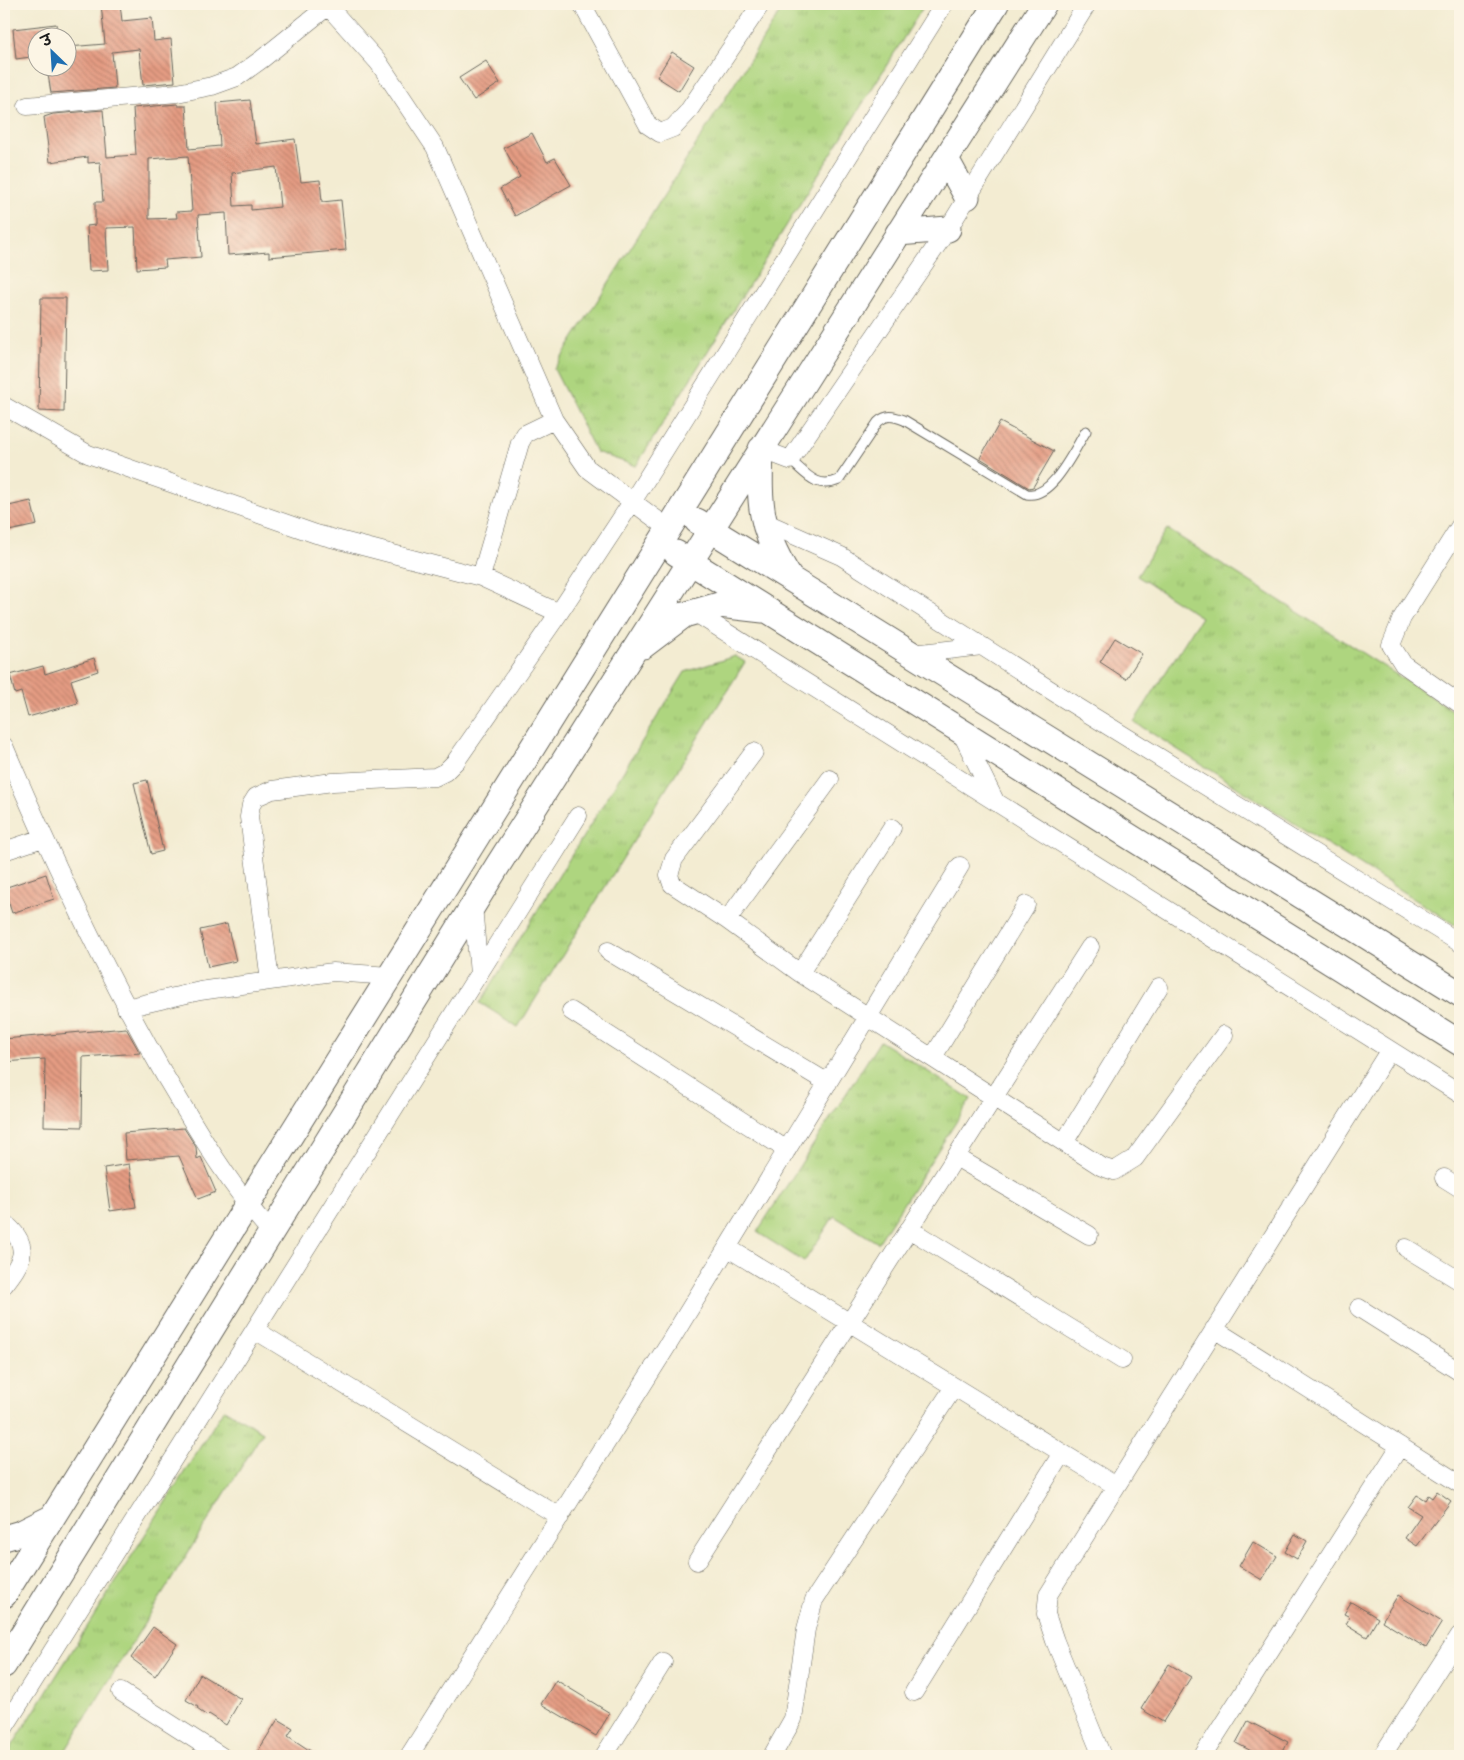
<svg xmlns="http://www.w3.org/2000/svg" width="1464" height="1760" font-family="'Gochi Hand','Playpen Sans Deva',sans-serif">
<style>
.park{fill:url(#park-tufts);stroke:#65784e}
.building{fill:url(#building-back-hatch);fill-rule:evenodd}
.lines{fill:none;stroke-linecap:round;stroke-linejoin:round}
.lane-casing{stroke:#67655c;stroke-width:11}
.street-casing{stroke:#67655c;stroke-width:19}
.secondary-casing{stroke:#67655c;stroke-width:27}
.lane{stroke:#fff;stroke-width:9}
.street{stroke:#fff;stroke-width:18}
.secondary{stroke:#fff;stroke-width:25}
</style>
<defs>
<pattern id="park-tufts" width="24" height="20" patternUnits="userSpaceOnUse" patternTransform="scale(1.25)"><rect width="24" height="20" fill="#aed57f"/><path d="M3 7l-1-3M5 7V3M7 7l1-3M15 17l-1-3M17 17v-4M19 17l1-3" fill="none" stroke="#95b66d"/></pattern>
<pattern id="building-back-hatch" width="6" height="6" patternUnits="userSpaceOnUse" patternTransform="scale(1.25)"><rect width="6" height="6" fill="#e59c83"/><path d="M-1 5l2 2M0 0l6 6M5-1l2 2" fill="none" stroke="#b97e6a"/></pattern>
</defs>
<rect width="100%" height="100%" fill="#fcf5e5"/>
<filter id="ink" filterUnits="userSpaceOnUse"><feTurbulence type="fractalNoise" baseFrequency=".02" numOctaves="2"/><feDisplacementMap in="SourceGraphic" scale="10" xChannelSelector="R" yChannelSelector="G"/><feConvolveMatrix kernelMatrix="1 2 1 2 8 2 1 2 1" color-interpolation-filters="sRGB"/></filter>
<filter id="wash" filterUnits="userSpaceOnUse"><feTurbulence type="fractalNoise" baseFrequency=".0096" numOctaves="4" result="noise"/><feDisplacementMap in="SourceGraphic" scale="20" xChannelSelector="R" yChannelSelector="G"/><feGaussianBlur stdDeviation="1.12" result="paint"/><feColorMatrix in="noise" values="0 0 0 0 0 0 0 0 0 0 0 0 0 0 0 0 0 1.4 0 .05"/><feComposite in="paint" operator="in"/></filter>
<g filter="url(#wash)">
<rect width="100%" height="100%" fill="#f3ecd2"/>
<path class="park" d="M785 4H925L636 466 596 452 554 369Z
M1167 529 1460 715V928L1134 722 1201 617 1137 576Z
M735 656 745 662 518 1027 480 1003 685 672Z
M880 1041 971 1099 878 1243 834 1216 804 1262 757 1232Z
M224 1409 263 1432 62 1756H6Z"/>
<g id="blocks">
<path class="building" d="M101 4H120L122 21 152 18 154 41 171 39 175 82 143 85 139 49 112 52 115 88 51 93 47 68H68V47L105 44Z
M56 24 58 38H38V56L16 59 13 29Z
M672 52 694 66 679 91 657 77Z
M486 61 500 83 474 100 459 78Z
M250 100 256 144 295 139 301 182 320 180 322 202 341 200 346 250 269 257V252L228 255 226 213 198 215 201 257 165 260 166 267 137 269 135 227 106 228 108 270 89 271 87 226 95 225V202H103L100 162 88 163V157L50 162 44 117 53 114 103 110 107 157 136 155 133 108 177 104 178 106H186L189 149 220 146 217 103ZM188 156 192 211 176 212 177 218 149 219V159ZM276 167 280 207 251 210V205L234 206 232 173Z
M532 133 547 162 555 158 571 185 515 216 500 189 520 177 504 148Z
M41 298H66L64 412 39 411Z
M1000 422 1054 451 1033 487 1029 488 980 458Z
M31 501 37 525 4 532V507Z
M1115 638 1142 654 1126 679 1100 662Z
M94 658 98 671 71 680 78 703 28 717 21 692 15 694 10 675 43 666 45 674Z
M147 780 163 851 151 854 134 783Z
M46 874 54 899 12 913 4 888Z
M227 924 236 961 208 967 200 930Z
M126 1028 140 1053 83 1057 82 1127 44 1126 45 1059 4 1062V1039Z
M184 1128 196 1147 197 1159 201 1157 216 1192 198 1199 179 1156 126 1160 124 1133Z
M129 1164 136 1207 110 1211 104 1168Z
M1437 1491 1451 1501 1417 1546 1405 1538 1421 1515 1408 1507 1417 1495 1425 1500 1428 1495 1432 1498Z
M1295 1534 1307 1541 1297 1559 1285 1552Z
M1253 1542 1277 1556 1262 1580 1239 1566Z
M1398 1595 1442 1622 1426 1648 1382 1621Z
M1351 1602 1378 1618 1367 1637 1346 1624 1350 1617 1344 1614Z
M153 1627 177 1644 155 1676 131 1658Z
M1169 1664 1191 1677 1163 1722 1141 1709Z
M200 1674 241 1699 226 1725 209 1714 207 1716 197 1709 198 1707 186 1700Z
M556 1680 610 1713 596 1736 541 1704Z
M278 1719 293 1728 288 1736 318 1756H266L258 1751Z
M1248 1721 1288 1742 1281 1756H1261L1236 1743Z"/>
</g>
</g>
<g filter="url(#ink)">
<use href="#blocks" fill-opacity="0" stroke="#67655c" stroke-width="1"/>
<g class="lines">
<g class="lane-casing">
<path id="lane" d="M790 460C806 473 816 490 839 480L878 422C887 414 893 416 904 420L1027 494C1052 499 1074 450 1086 431"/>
</g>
<g class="street-casing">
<path id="street" d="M326 4 379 63 435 147 554 420 587 468 668 528
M582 4 648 125 660 133 673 128 687 113 761 4
M27 106 177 93 212 86 237 77 262 59 328 6
M4 406 88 454 316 534 481 577 559 613
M761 449 790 460 948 229 1087 4
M762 521 841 556 1063 698 1460 943
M1460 526 1402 618 1391 645 1403 664 1460 704
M481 577 520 443 525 434 554 420
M694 612 1460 1094
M913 654 982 646
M961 732 995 801
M4 746C52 859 104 970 165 1076 197 1130 229 1185 271 1232
M754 752 674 859 669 875 672 884 727 920 800 973 1102 1167 1114 1171 1135 1158 1224 1035
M4 851 43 838
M473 905 479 974
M727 920 830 779
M608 951 828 1083
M800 973 892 828
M270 981 249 817 251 805 256 797 272 790 333 782 435 777 445 772 456 761 559 613 632 502 944 4
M126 1008 200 991 333 972 390 976
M571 1011 787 1150
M933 1057 1026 905
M1065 1141 1159 987
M956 1157 1089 1235
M1444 1178 1460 1188
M4 1227H9C32 1249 20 1264 4 1285
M909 1229 1122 1360
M728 1248 1116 1486
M1406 1248 1460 1281
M1359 1308 1460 1372
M1214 1329 1460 1484
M255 1330 560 1517
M697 1561 1090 947
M121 1692 221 1756
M914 1692 1062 1453
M4 1728 578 816
M1204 1754 1400 1446
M409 1756 669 1343 960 866
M604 1756 663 1662
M772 1756 793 1719 806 1629 814 1600 954 1387
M1102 1756 1055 1641 1046 1614 1048 1595 1389 1051
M1382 1756 1460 1635"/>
</g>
<g class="secondary-casing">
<path id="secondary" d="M944 162 950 166 967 197
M898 233 948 229
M761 449C759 504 759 527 788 575
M697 521 1460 994
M676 553 1460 1043
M643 646 684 615 719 605 763 610
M4 1538 21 1533 51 1518
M4 1595 996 4
M4 1665 498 865 1044 4"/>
</g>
<use href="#lane" class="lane"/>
<use href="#street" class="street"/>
<use href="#secondary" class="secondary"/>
</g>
</g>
<rect width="1464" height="1760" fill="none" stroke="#fcf5e5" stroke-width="20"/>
<g transform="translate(52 52) rotate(335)"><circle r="24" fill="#fcf5e5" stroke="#a29e95"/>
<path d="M0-4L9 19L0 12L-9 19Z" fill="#1f6fb2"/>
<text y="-8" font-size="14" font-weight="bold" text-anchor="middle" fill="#1c1c1c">उ</text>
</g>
</svg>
